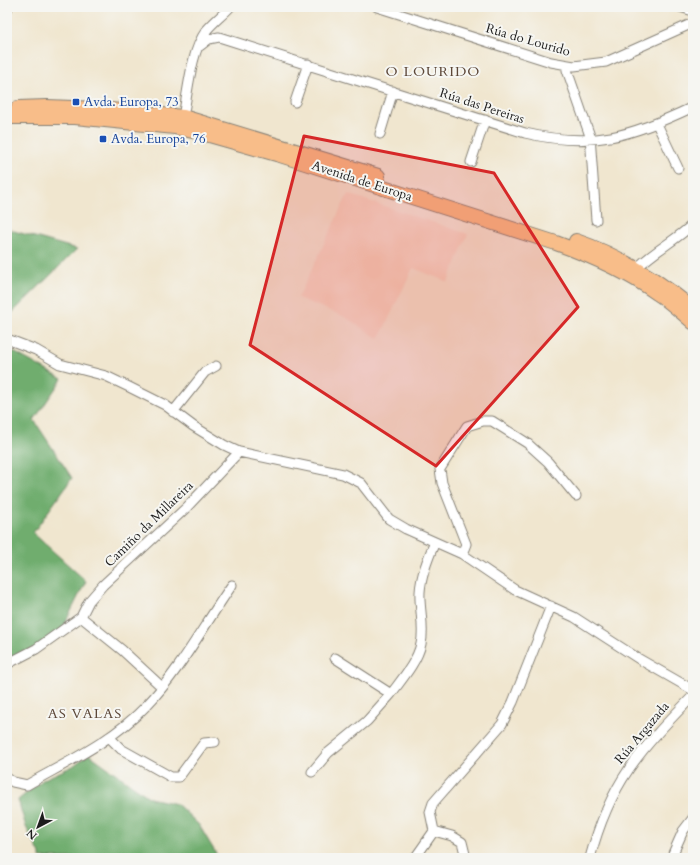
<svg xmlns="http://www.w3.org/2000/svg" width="700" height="865" font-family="Cardo,serif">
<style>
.built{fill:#f3d4be}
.forest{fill:#6fad6e;stroke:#466445}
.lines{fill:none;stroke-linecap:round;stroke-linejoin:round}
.minor-casing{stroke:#868176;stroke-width:11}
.primary-casing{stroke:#868176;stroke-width:16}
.minor{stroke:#fff;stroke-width:9}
.primary{stroke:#f8bd89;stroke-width:14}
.marked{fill:#d62828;fill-opacity:0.2;stroke:#d62828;stroke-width:3;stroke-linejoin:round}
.transit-dot{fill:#1a4fb4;stroke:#f6f6f2;stroke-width:1.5}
.labels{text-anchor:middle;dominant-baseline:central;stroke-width:4;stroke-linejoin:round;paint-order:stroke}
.street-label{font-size:13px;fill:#1c1c1c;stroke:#f6f6f2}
.transit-label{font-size:13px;fill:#164399;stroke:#f6f6f2;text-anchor:start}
.neighbourhood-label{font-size:14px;letter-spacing:1px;fill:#5d4839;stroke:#f6f6f2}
</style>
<rect width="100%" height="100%" fill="#f6f6f2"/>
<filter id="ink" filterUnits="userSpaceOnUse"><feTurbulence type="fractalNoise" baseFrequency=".025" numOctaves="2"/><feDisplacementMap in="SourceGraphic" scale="8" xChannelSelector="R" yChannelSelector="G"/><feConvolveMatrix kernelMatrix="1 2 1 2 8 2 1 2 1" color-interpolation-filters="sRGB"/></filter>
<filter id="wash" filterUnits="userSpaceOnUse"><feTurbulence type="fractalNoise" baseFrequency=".012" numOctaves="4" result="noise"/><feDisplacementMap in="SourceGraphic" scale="16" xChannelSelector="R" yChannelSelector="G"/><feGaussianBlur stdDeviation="0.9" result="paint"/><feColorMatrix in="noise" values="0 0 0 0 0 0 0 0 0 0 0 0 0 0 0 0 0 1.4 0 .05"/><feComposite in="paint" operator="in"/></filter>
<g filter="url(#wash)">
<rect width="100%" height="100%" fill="#f0e6cf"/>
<path class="built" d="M348 194 468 234 448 282 413 268 379 339 343 316 298 298Z"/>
<path class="forest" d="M7 229 77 249 7 318Z
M7 348 62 379 34 420 72 478 33 533 86 581 59 635 7 664Z
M89 754 150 798 177 804 199 825 217 855V858H40V854L26 827 18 800 44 779 73 766Z"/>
</g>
<g filter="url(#ink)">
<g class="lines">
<g class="minor-casing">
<path id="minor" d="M377 7 551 62 574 66 606 62 693 23
M680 7 693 11
M7 10 8 7
M200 46 209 39 219 37 525 133C592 149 632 136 693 107
M567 65V70L590 136 596 220
M295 102 308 64
M183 117C188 92 191 51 206 31 213 22 223 15 230 7
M657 124 678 168
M380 134 393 91
M471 162 485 120
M637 268C654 251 675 241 693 224
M7 339 36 350 60 364 106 376 129 387 165 405 193 426 224 445 239 452 343 474 361 483 389 519 406 529 462 554 515 590 574 617 639 659 693 690
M173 412 205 372 216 366
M462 554 466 544 442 483 440 469 467 426 483 421H492L527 443 548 462 576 496
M81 617 122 650 162 687
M335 658 391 694C402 679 417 662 421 644 425 627 419 609 420 592 421 575 428 558 435 542
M7 664 36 649 81 617 89 601 103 585 187 507 239 452
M109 737 121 749 171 777H179L204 743 215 742
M312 772 328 753 367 721 391 694
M7 778 13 782 27 785C67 762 113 741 146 706 179 672 204 625 232 585
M434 831 430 812 433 803 502 724 513 702 551 606
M434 831 452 836 462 842 466 858
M415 858 434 831
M590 858C610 782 640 750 693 696
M671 858 683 831 693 818"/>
</g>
<g class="primary-casing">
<path id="primary" d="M18 108 47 107 100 109 183 117 378 176
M7 117H75L175 127 206 134 280 155 556 243C592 256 626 271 657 293 670 301 681 312 693 322
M576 241C620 256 658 280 693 309"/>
</g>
<use href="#minor" class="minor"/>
<use href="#primary" class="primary"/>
</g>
</g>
<path class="marked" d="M304 136 494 173 578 307 436 466 250 345Z"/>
<g class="transit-dot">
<rect x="72" y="98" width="8" height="8" rx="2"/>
<rect x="99" y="135" width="8" height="8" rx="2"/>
</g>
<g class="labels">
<g class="street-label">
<text transform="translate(528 40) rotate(16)">Rúa do Lourido</text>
<text transform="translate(482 106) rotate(18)">Rúa das Pereiras</text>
<text transform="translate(362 181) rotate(18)">Avenida de Europa</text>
<text transform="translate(149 524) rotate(-44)">Camiño da Millareira</text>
<text transform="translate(642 733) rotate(-50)">Rúa Argazada</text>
</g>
<g class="transit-label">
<text x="84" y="102">Avda. Europa, 73</text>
<text x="111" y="139">Avda. Europa, 76</text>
</g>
<g class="neighbourhood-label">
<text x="433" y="71">O LOURIDO</text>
<text x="85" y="713">AS VALAS</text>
</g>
</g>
<rect width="700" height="865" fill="none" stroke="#f6f6f2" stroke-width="24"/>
<g transform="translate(38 827) rotate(221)" stroke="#f6f6f2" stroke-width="3" paint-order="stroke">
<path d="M0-3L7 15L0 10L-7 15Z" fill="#1c1c1c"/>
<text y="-6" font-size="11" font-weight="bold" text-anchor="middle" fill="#1c1c1c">N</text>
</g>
</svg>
